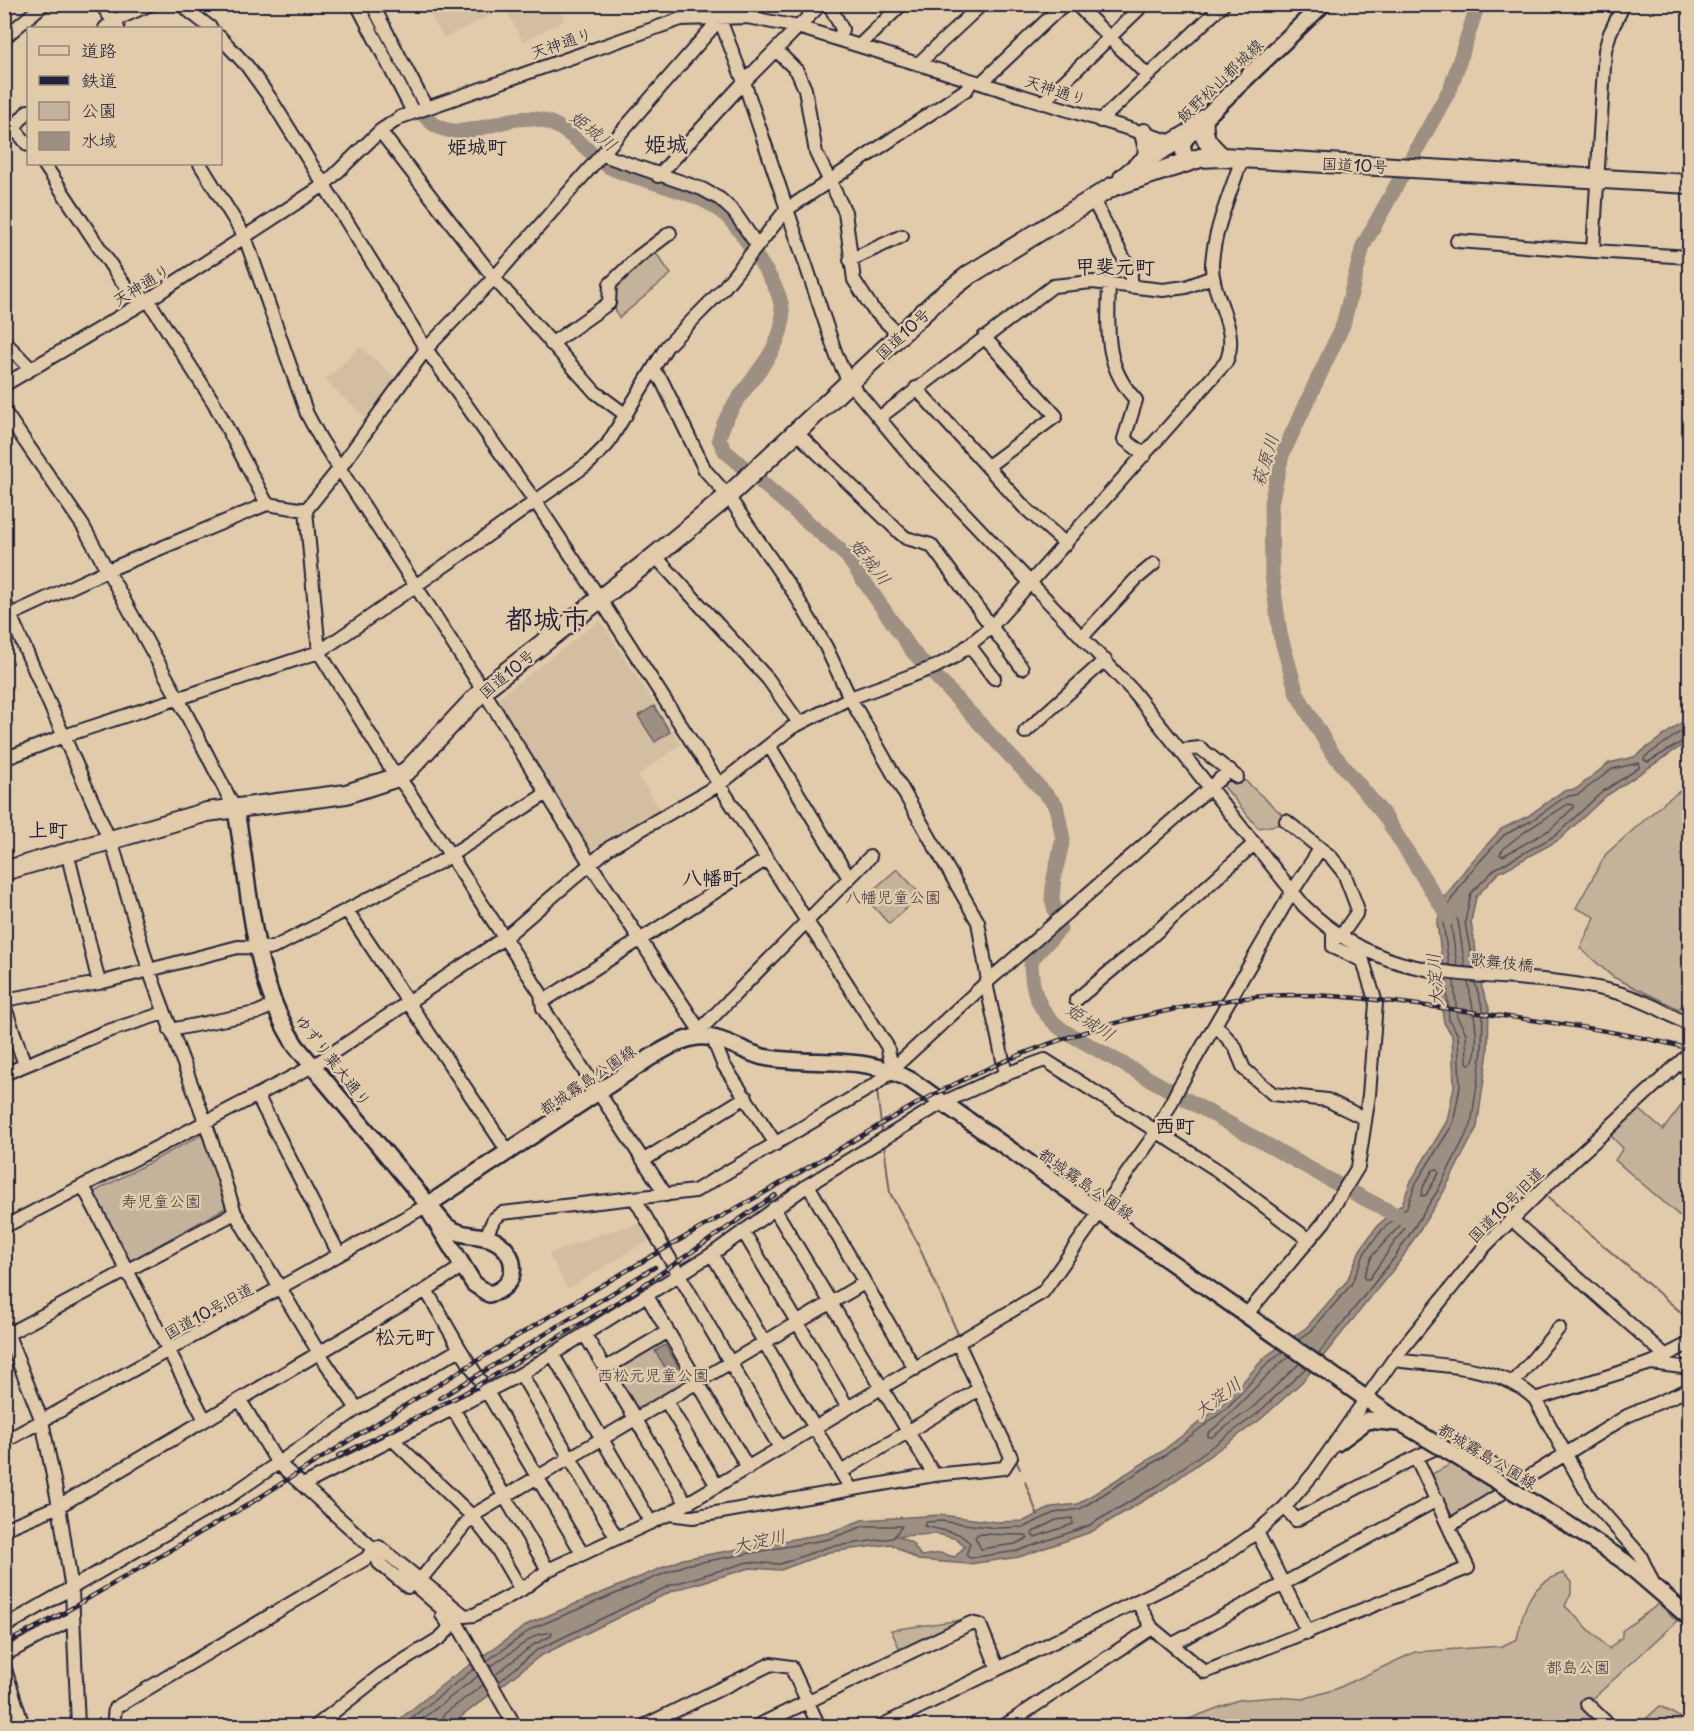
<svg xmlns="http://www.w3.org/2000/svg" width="1694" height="1731" font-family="'Playpen Sans','Klee One',sans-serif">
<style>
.built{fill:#d3bea2}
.green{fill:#c5b29a;stroke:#746a6a;stroke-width:1.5}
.water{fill:#9d8f82;stroke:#6c6366;stroke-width:1.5;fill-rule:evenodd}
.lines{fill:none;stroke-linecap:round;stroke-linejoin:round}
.shore{stroke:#534e57;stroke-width:1.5}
.stream{stroke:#6c6366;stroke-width:2}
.river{stroke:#9d8f82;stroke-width:15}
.minor-casing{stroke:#22223b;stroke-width:16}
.major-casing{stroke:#22223b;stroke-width:20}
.highway-casing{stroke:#22223b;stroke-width:22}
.minor{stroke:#e1cbaa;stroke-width:12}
.major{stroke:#e1cbaa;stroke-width:15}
.highway{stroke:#e1cbaa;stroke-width:18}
.rail-casing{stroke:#22223b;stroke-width:4.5}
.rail{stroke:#e1cbaa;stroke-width:2;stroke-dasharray:7;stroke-linecap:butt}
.major-bridge-casing{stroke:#22223b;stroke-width:20;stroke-linecap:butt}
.major-bridge{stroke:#e1cbaa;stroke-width:15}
.labels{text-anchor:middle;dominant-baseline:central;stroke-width:5;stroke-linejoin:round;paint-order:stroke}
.street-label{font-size:16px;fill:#22223b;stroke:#e1cbaa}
.park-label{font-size:16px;fill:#3a3849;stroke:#e1cbaa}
.water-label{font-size:18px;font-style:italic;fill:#413d4d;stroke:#e1cbaa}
.quarter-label{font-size:20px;font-weight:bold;fill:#22223b;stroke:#e1cbaa}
.district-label{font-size:22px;font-weight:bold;fill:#22223b;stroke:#e1cbaa}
.town-label{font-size:28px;font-weight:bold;fill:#22223b;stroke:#e1cbaa}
</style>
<rect width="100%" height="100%" fill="#e1cbaa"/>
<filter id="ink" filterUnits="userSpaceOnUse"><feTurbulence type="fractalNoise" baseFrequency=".0167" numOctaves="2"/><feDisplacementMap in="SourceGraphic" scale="12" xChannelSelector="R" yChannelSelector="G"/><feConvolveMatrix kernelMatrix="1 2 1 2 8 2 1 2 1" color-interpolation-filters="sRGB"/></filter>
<g filter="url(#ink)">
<path class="built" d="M424 5H555L565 20 523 42 505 8 444 38Z
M360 347 399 380 368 420 325 380Z
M600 620 681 745 638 775 660 809 589 851 496 702 499 697Z
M641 1223 651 1239 568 1289 549 1254 603 1233Z"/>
<path class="green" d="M653 249 671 274 619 318C601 283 629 270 653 249Z
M1232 775H1239L1287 819 1283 824 1258 828 1222 784Z
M1689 785V997L1679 1009 1613 977 1580 948 1595 917 1576 908 1606 854 1667 800Z
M897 869 921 895 889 924 865 897Z
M1689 1095 1690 1224H1689L1615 1160 1623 1148 1611 1136 1639 1109 1663 1130Z
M201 1135H205L227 1207 127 1263 92 1193Z
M667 1332 698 1382 636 1419 606 1368Z
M1453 1463 1500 1492 1453 1519 1430 1475Z
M1563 1573 1571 1582V1593L1565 1606 1609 1649 1622 1637V1631L1659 1604 1677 1621 1585 1706 1605 1726H1171L1238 1700 1276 1697 1303 1699 1336 1689 1415 1652 1502 1646 1517 1639C1525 1605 1528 1586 1563 1573Z
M968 1619 901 1652 891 1630Z
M1660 1706 1688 1722 1689 1726H1638Z"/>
<path class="water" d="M654 706 670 732 655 742 638 716Z
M1689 717V741L1606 796 1559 840 1498 873 1476 897 1471 922 1482 988 1489 1008 1488 1051 1477 1127 1443 1193 1400 1261 1304 1380 1261 1419 1163 1489 1091 1532 1019 1557 969 1564 918 1560 891 1544 829 1552 781 1570 750 1568 672 1591 540 1656 449 1726H391L451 1678 530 1623 683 1559 828 1533 862 1520 941 1515 996 1522 1024 1521 1052 1507 1078 1504 1161 1452 1223 1404 1265 1357 1307 1327 1347 1281 1360 1250 1377 1226 1402 1204 1411 1181 1447 1121 1454 1087 1452 1035 1444 1023 1439 986 1443 968 1437 923 1445 897 1467 867 1501 829 1528 816 1563 791 1576 789 1609 763 1634 757ZM938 1534 957 1539 965 1546 955 1557 940 1553 921 1556 912 1543 898 1536Z
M665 1345 679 1367 669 1374 655 1351Z"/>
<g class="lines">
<path class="shore" d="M1690 725 1645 757 1644 760 1648 762 1690 737
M1568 804 1573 805V808L1551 829 1503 856 1500 855C1501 844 1555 813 1568 804Z
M1449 965 1443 923 1451 900 1471 871 1504 835 1531 821 1565 797 1579 794 1612 769 1639 763V768L1602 792 1556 835 1495 869 1471 893 1465 922 1473 967
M1457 966 1451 924 1455 917 1458 920 1465 967
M1454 981 1457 1017 1466 1033 1467 1062 1470 1065C1484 1050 1471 1001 1468 982
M1437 1169 1439 1173 1426 1195 1422 1196 1423 1187 1433 1170Z
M1402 1223 1406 1226 1369 1279H1365L1364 1276 1372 1256Z
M1298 1340 1311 1331 1351 1285 1365 1252 1382 1230 1407 1207 1416 1183 1453 1124 1460 1087 1458 1035 1449 1020 1446 980
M1283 1352 1269 1362 1226 1409 1164 1456 1080 1509 1054 1513 1024 1527 996 1528 941 1521 926 1522 924 1526 959 1534 970 1543 966 1555 970 1558 1017 1551 1088 1526 1160 1484 1257 1414 1306 1368
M1318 1354 1395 1257 1438 1190 1471 1125 1482 1051 1483 1009 1475 983
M1290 1356C1261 1377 1239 1409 1208 1433V1437H1212L1252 1408 1300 1363
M1072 1518 1073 1524 1035 1537 1032 1535 1033 1532 1056 1520Z
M978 1534 1025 1535 1028 1538 1015 1544 981 1549 975 1537Z
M487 1661 533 1628 685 1565 829 1539 864 1526H902L893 1538 828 1547 780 1564 748 1562 671 1585 537 1650 499 1682
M490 1667 536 1635 552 1632 551 1636 533 1645 495 1675
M401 1726 474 1669
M413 1726 478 1676
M439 1726 444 1714 483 1685"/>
<path class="stream" d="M882 1134 877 1090 892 1082
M884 1145 890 1193 916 1240 959 1336
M1548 1198 1690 1320
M1015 1459 1020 1469
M1025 1482 1038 1516"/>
<path class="river" d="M365 4C379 32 410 107 432 123 462 146 503 113 537 119 568 125 583 149 608 166 620 173 637 177 650 181 671 189 696 194 714 206 735 219 749 245 762 265 774 283 785 301 782 324 775 365 728 397 719 439L725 451 846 555 913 652 1056 805 1063 839 1054 877 1052 899 1060 929 1031 960C1031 991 1038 1012 1064 1031L1339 1185
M1449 918 1384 815 1331 751 1297 694 1280 634 1272 575 1271 503 1282 455 1343 325 1363 246 1451 87 1478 4
M1352 1192 1408 1221"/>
<g class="minor-casing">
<path id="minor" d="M101 4 118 28
M180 4 211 28
M357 4 413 112
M372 4 426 107
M714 4 744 82 837 357 849 382 914 460 1132 690 1304 906C1400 1000 1499 962 1615 992 1642 999 1666 1012 1690 1026
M829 4 842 29 840 39
M1076 4 1147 75
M105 28 113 21 151 4
M220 37 247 66 270 98 426 349 535 501 600 599 887 1046 893 1070
M4 38 44 4
M860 45 902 4
M776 50 797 71 805 89 816 153 845 212 854 280 872 308 899 335
M918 64 982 4
M981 83 1064 4
M1042 103 1144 4
M4 116 28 145
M1100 121 1224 4
M380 131 494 278 595 392 626 415
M4 139 28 111
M603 155 702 189 720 199 734 212 757 245
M44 164 120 279 142 304
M200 164 245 237 307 414 321 440 483 690 591 865 698 1028 699 1037
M658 176 744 82 821 4
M1092 198 1131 272V287
M1457 241 1593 251 1605 50 1610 33 1624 4
M1593 251 1690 257
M850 260 902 236
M1109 283C1108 328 1103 365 1136 400L1124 439 1145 455
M148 300 214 403 267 504
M984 337 1056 416 988 466
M4 341 31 369
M551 344 609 303 610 284 638 257 670 233
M653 370 662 381 705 470 728 496 796 596 826 647 850 698 978 922 988 981
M4 385 148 300 324 185 380 131 401 117 681 19 747 17 798 27 1172 142 1175 146
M916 388 1024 507 1066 544
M4 411 83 526 179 700 236 811
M879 418 1053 286 1092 282 1163 290 1186 287 1212 277
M796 432 900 533 906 538 931 545 1022 668
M655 556 768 679 799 723
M4 601 114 850 149 970 205 1121 235 1213 319 1353 357 1409
M6 617 108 570 267 504 306 510
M1083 636 1136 579 1154 564
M969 645 994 678
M1025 732 1105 660
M770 747 849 878
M1181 750 1200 748 1237 777
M4 759 64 736 319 652 463 553 589 463 607 445 667 346 723 289 786 210 967 89 971 81
M1286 821 1331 857 1344 873 1357 907 1356 914 1340 937
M70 864 99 983
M348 912 509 1153
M986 983 1006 1074
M4 1000 99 983 238 947 273 948 440 862 547 793
M1076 1000 1143 944 1255 843
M542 1002 767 859
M4 1005 25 1065
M1216 1025 1235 1047 1244 1069 1273 1094 1327 1100 1364 1118
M170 1030 256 1013 274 1005
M699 1037 702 1028 870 857
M713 1039 723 1064 776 1144
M4 1074 105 1032 164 1013
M257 1095 339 1254
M644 1160 746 1097
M808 1185 915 1369
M83 1186 205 1420
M666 1195 543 1008 541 994 407 789 390 767 319 652 306 510 339 469 426 349 494 278 733 4
M635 1199 780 1448
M774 1208 934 1475
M1511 1219 1665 1355
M4 1227 313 1066 504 938 609 848 720 784 791 728 850 698 935 667 954 657 990 628 1226 362C1241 330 1211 297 1212 264 1214 229 1231 192 1242 158
M743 1231 848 1408
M485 1238 494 1219 502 1213 695 1191 876 1084 986 983 1230 770
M712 1254 851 1489
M647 1296 748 1468
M1246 1315 1324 1222 1358 1167 1369 1095 1376 1003 1363 961 1333 947V933
M4 1325 42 1421 59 1506 72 1590 78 1726
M585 1335 686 1503
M4 1336 235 1213
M460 1349 486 1390 582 1553
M553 1355 651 1523
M1393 1360C1440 1366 1499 1364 1535 1399L1590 1498 1640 1555 1654 1585
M1651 1363 1690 1368
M606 1368 667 1332
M521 1374 616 1537
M1514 1382 1559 1328
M1535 1399 1651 1363 1690 1343
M240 1400 277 1462 379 1554
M666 1401 717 1486
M452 1407 548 1570
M391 1438 472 1516 494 1544 521 1590
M4 1442 426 1206
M1416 1457 1454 1440 1522 1483
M841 1472 979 1389
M303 1485 521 1374 712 1254 808 1185 942 1103 1006 1074 1045 1060 1214 1168 1309 1240
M669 1514 693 1517 934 1475 1004 1468 1011 1457 958 1343
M1449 1526 1627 1416 1690 1389
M4 1529 59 1506 426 1290 463 1266
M1257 1532 1308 1633
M373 1549 379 1547 465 1616 474 1615 521 1590 548 1570 669 1514 1043 1292 1157 1131 1179 1087 1292 892 1320 849
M373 1549 379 1563 408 1587
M403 1575 455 1620 515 1726
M421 1579 472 1516 864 1283
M1137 1601 1152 1628 1205 1672 1468 1568 1416 1457 1296 1520 1285 1507
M4 1627 230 1496 357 1409 460 1349 426 1290
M1173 1644 1437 1500
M4 1655 72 1619
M4 1666 23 1726
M1587 1704 1610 1726
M113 1726 115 1708 367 1558 373 1549
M316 1726 382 1674 440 1638 447 1631 449 1624 442 1615
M644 1726 771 1664 791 1667 819 1726
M757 1726 971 1623 980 1625 998 1669
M881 1726 1207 1567 1257 1532 1285 1507 1314 1473 1393 1360 1485 1246 1549 1183 1690 1053
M1004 1726 1152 1628"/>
</g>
<g class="major-casing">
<path id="major" d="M1186 163 1182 145 1188 134 1323 4
M236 811C251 890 250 976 296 1046L446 1226C464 1238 474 1233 491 1239 519 1250 521 1287 489 1294L474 1284 426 1206
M426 1206 651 1057C665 1049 681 1039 697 1037 719 1034 743 1052 763 1057 815 1067 864 1053 912 1081L1401 1423 1423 1436
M1337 1443 1368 1420 1398 1423
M1566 1523 1624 1561 1690 1618"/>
</g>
<g class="highway-casing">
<path id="highway" d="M1204 119C1202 139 1208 144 1222 157
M1144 133 1148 150 1146 159
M1123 178 1146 159 1188 134
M4 871 207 812 346 794 398 777 409 769 483 690 655 556 728 496 937 300 969 275 1112 187 1200 158 1222 157 1690 184"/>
</g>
<use href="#minor" class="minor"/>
<use href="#major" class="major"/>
<use href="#highway" class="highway"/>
<g class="rail-casing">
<path id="rail" d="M440 1398 655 1267
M338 1456 463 1394 626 1297 775 1195
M254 1501C420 1395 587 1290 760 1195 829 1157 894 1113 965 1079 1050 1038 1144 1011 1237 999 1315 988 1394 1002 1472 1012 1545 1022 1619 1030 1690 1049
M4 1644 65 1612 261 1497"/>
</g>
<use href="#rail" class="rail"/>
<g class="major-bridge-casing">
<path id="major-bridge" d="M1423 1436 1566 1523"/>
</g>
<use href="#major-bridge" class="major-bridge"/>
</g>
</g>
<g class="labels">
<g class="street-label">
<text transform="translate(561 42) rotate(-19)">天神通り</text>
<text transform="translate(1219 80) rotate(-44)">飯野松山都城線</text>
<text transform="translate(1056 89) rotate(18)">天神通り</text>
<text transform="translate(1355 164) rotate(3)">国道10号</text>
<text transform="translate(141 284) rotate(-32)">天神通り</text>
<text transform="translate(902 333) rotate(-43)">国道10号</text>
<text transform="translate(506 673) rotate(-40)">国道10号</text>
<text transform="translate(1502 961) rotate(6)">歌舞伎橋</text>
<text transform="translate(334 1060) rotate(52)">ゆずり葉大通り</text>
<text transform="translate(587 1079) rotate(-34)">都城霧島公園線</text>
<text transform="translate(1087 1183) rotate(35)">都城霧島公園線</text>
<text transform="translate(1505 1204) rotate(-45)">国道10号旧道</text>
<text transform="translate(208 1310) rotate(-29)">国道10号旧道</text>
<text transform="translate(1488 1455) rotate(31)">都城霧島公園線</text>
</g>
<g class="park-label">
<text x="893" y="896">八幡児童公園</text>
<text x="161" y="1200">寿児童公園</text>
<text x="653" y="1374">西松元児童公園</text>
<text x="1578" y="1666">都島公園</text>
</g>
<g class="water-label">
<text transform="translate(594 130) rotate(38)">姫城川</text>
<text transform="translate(1264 460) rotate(-73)">萩原川</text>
<text transform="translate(871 561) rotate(52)">姫城川</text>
<text transform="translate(1434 980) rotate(-94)">大淀川</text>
<text transform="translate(1091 1021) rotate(33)">姫城川</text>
<text transform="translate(1217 1397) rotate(-37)">大淀川</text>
<text transform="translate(759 1540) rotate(-12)">大淀川</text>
</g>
<g class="quarter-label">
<text x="477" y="146">姫城町</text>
<text x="1115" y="266">甲斐元町</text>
<text x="48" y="829">上町</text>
<text x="712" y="877">八幡町</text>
<text x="1175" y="1125">西町</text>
<text x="405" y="1336">松元町</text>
</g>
<g class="district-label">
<text x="666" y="142">姫城</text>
</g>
<g class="town-label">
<text x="547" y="617">都城市</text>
</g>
</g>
<rect width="1694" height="1731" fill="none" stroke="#e1cbaa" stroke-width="24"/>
<rect x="12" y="12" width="1670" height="1707" fill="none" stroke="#22223b" stroke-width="2" filter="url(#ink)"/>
<rect x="27" y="27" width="195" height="138" fill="#e1cbaa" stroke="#95877e" stroke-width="1.5"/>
<rect x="39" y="46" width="30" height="9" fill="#e1cbaa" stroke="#95877e" stroke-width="1.5"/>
<text x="81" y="57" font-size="18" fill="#22223b">道路</text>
<rect x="39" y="76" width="30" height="9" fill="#22223b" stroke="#95877e" stroke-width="1.5"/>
<text x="81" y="87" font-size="18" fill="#22223b">鉄道</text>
<rect x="39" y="102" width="30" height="18" fill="#c5b29a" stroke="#95877e" stroke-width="1.5"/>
<text x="81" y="117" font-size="18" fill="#22223b">公園</text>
<rect x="39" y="132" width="30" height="18" fill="#9d8f82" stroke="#95877e" stroke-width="1.5"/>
<text x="81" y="147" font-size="18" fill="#22223b">水域</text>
</svg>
